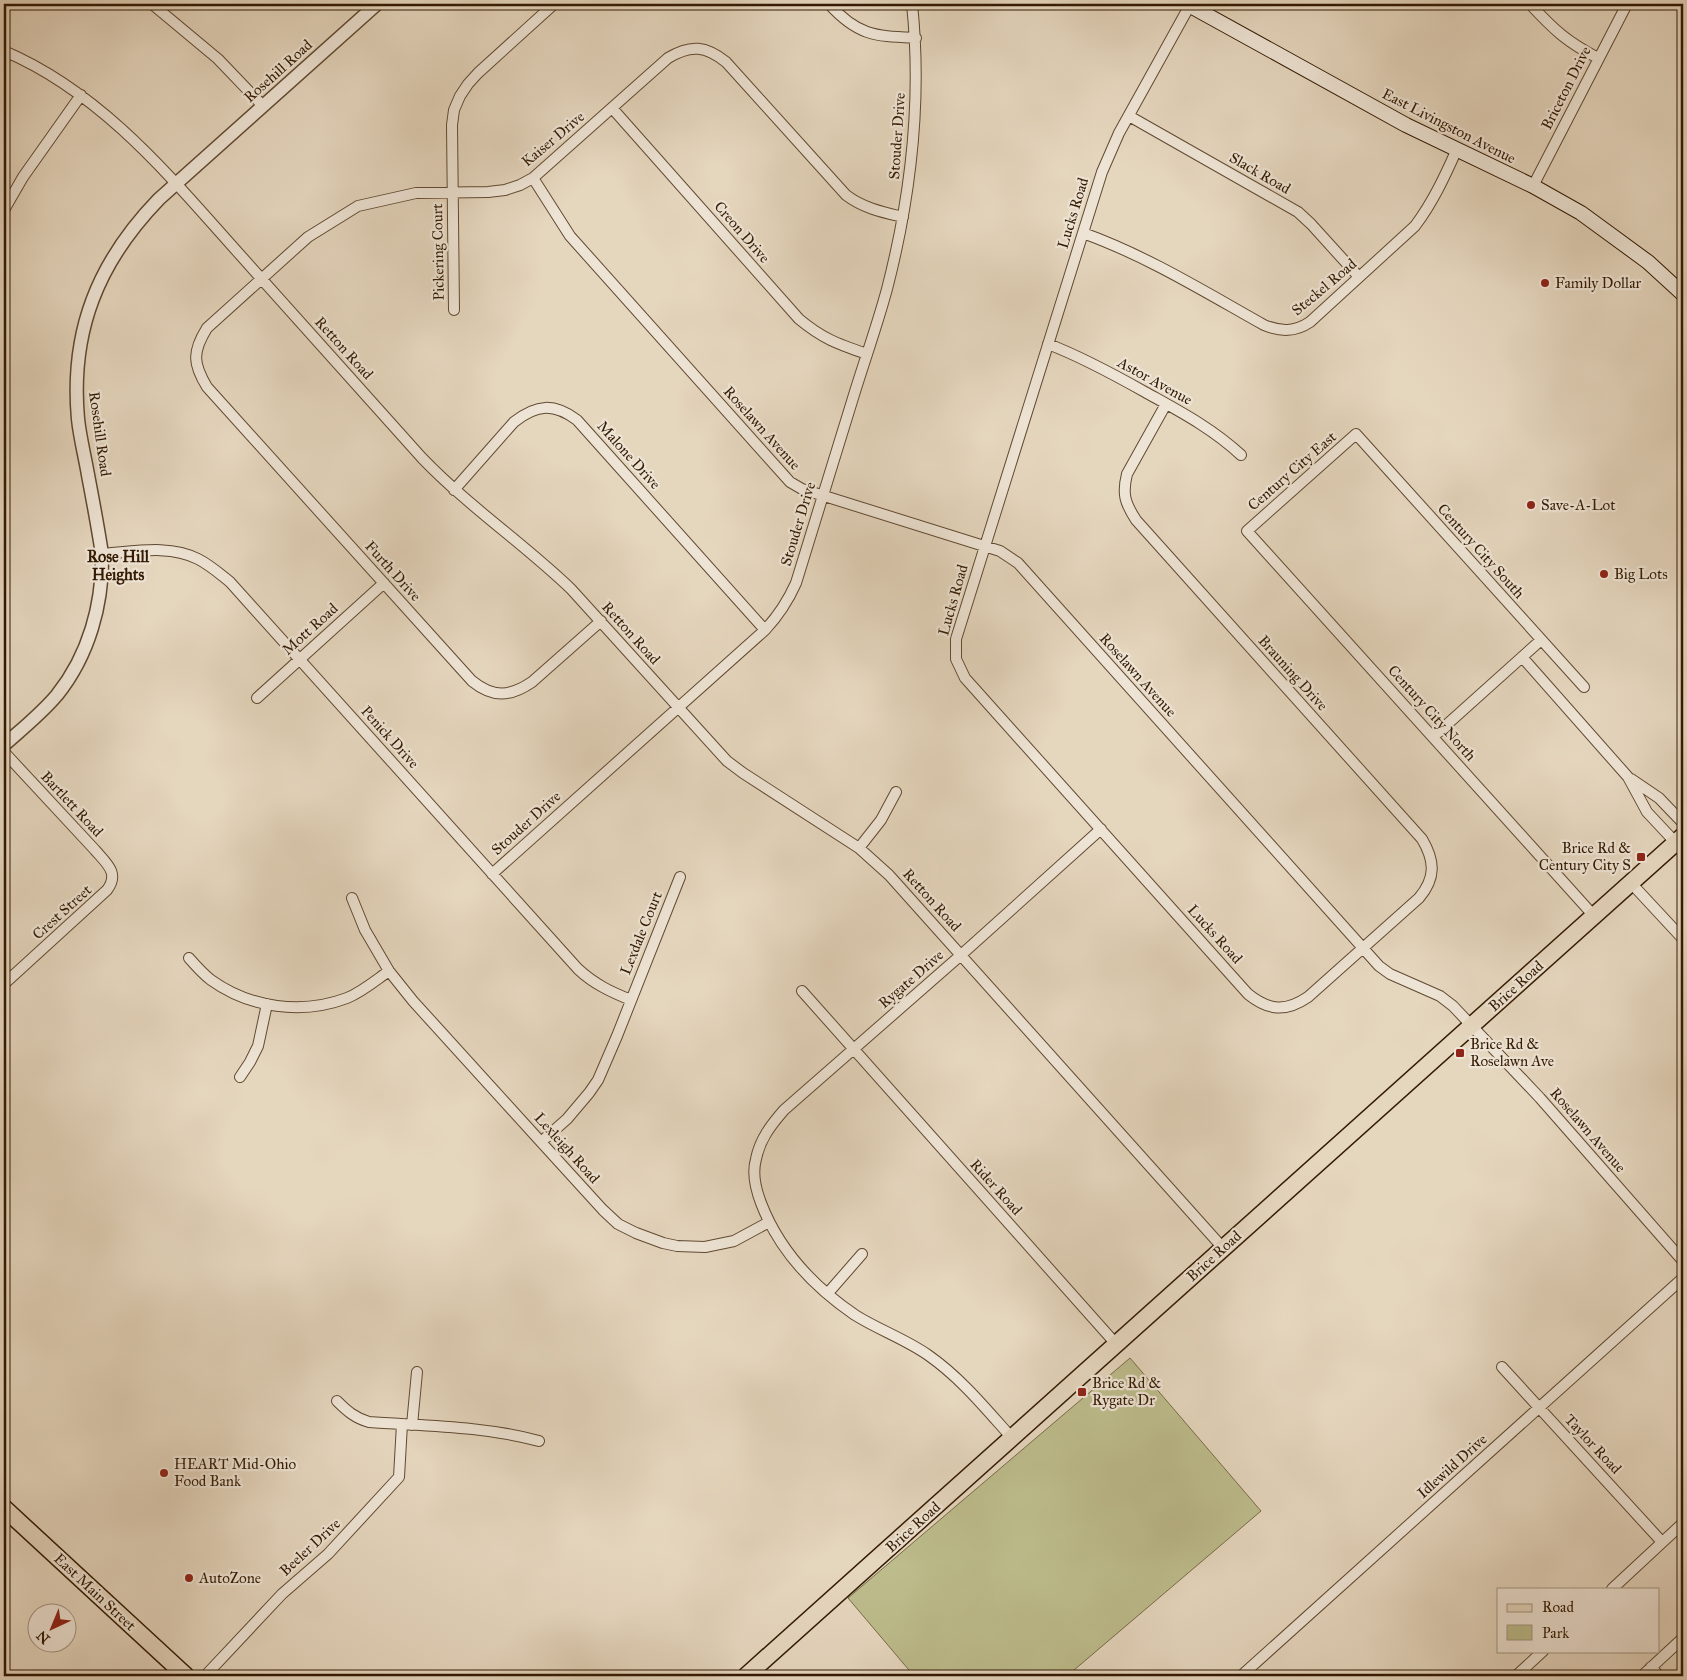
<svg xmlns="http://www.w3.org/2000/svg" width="1687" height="1680" font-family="'IM FELL Great Primer',serif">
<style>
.green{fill:#bdbc8c;stroke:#786b47}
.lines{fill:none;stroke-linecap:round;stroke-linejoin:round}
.minor-casing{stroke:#604931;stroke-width:12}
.tertiary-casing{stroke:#604931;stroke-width:15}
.secondary-casing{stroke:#331a02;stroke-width:16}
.primary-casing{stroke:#331a02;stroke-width:19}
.minor{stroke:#eee4d5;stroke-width:10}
.tertiary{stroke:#eee4d5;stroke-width:12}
.secondary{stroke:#eee4d5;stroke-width:14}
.primary{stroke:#e5d6be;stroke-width:16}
.poi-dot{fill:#8f2418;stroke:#eee4d5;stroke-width:2}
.labels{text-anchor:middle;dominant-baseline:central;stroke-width:4.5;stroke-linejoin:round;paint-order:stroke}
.street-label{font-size:15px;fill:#331a02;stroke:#eee4d5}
.poi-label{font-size:15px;fill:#331a02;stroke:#eee4d5;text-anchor:start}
.neighbourhood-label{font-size:16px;font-weight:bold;fill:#331a02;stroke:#eee4d5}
</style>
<rect width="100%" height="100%" fill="#e5d6be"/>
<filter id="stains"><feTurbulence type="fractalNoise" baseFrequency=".004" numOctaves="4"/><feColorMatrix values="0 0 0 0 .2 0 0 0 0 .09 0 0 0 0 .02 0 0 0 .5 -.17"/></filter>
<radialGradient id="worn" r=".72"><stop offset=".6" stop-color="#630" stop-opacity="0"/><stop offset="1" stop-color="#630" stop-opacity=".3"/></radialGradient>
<path class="green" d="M1130 1358 1261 1511 1067 1676H914L848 1598Z"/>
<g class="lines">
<g class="minor-casing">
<path id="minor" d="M152 4 218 59 263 106
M829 4C858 36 875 36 916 38
M1530 4C1554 30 1567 42 1598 58
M4 51C103 93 172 179 242 257 302 324 362 391 422 458 468 506 523 543 571 589L727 761 743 773 859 848 889 875 1223 1248
M612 108 799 319C823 339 838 344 867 354
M1129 116 1298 212 1311 224 1359 277
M533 178 570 236 790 482 802 489 1000 551 1018 563 1379 966 1390 974 1440 996 1453 1006 1540 1098 1683 1261
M1533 186 1627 4
M4 210 23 177 81 95
M1083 233C1147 256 1205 292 1264 325 1281 332 1295 332 1310 322L1415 226C1433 202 1445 176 1457 149
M454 310 452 125 454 110 460 96 468 84 478 73 554 4
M1048 344C1082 357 1113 374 1145 392 1179 411 1212 428 1241 455
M1166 404 1127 474C1122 494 1125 503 1136 520L1422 839C1435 861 1436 878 1419 898L1308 997C1286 1012 1269 1011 1248 994L965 678 956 659V639L1102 172 1119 133 1190 5
M454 490 514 422C537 404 554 403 577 420L765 630
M102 554C133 552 169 544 198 559 210 565 220 574 230 582L578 969C594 984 611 992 631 1000
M601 621 532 682C510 697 493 698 472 681L207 387C193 364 192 352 207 328L308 237 358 206 416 193 488 192 505 190 520 185 533 178 668 58C691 44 706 46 726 62L846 195C863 208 882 212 903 217
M1522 657 1628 777 1647 812 1676 843
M1584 687 1356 434 1247 531 1594 916
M257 698 384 583
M1433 737 1541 640
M4 752 95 850C106 863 120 873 107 890L4 984
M1631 779 1659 798 1683 823
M859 848 881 820 896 792
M492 874 765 630C779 615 788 601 796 583 815 521 834 460 853 398 864 362 877 326 887 289 911 196 922 99 912 4
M1631 883 1683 939
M352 898 365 930 389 971 413 1001 541 1142 603 1210 618 1224 636 1233 663 1243 677 1246 705 1247 734 1241 769 1222
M189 958C196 966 203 974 211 980 250 1008 302 1015 347 998 362 992 376 980 389 971
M802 991 1116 1344
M240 1077 250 1062 258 1046 267 1004
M541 1142 567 1119 589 1093 598 1080 617 1036 680 877
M828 1293 862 1254
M1502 1367 1662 1542
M337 1401C347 1411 355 1418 369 1422 425 1426 484 1426 539 1441
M412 1425 417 1372
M1012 1438C986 1409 961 1378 928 1355 905 1339 879 1330 855 1315 814 1287 779 1250 761 1203 756 1190 752 1173 756 1159 760 1139 771 1125 784 1110L961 955 1101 829
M1612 1589 1683 1523
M1651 1667 1659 1676
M205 1676 282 1594 328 1554 399 1477 402 1424
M1241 1676 1683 1278
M1516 1676 1543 1651
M1642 1676 1683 1638"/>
</g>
<g class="tertiary-casing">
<path id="tertiary" d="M4 745C22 729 41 714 57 695 89 655 103 604 102 554 98 528 93 501 88 475 85 457 80 438 78 419 70 331 98 262 159 199L377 4"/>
</g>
<g class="secondary-casing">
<path id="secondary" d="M1187 4 1406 125 1533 186 1581 213 1648 262 1683 294"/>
</g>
<g class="primary-casing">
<path id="primary" d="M4 1508 186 1676
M746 1676 1683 836"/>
</g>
<use href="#minor" class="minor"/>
<use href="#tertiary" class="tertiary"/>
<use href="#secondary" class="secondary"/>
<use href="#primary" class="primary"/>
</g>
<g class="poi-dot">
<circle cx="1545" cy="283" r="5"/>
<circle cx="1531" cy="505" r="5"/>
<circle cx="1604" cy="574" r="5"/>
<rect x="1636" y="852" width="10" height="10" rx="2.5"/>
<rect x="1455" y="1048" width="10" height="10" rx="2.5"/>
<rect x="1077" y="1387" width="10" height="10" rx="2.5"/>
<circle cx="164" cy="1473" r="5"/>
<circle cx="189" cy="1578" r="5"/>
</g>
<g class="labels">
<g class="street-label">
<text transform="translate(278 71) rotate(-42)">Rosehill Road</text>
<text transform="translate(1566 88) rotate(-63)">Briceton Drive</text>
<text transform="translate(1449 126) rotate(27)">East Livingston Avenue</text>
<text transform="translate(897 136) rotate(-86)">Stouder Drive</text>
<text transform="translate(553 139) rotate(-40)">Kaiser Drive</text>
<text transform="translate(1260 173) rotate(30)">Slack Road</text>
<text transform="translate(1073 213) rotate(-73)">Lucks Road</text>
<text transform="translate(742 232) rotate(49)">Creon Drive</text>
<text transform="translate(438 252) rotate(-91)">Pickering Court</text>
<text transform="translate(1324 287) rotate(-40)">Steckel Road</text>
<text transform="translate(344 348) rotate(48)">Retton Road</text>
<text transform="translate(1155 381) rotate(29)">Astor Avenue</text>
<text transform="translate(762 428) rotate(48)">Roselawn Avenue</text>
<text transform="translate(100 434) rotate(82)">Rosehill Road</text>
<text transform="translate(629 455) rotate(48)">Malone Drive</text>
<text transform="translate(1292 471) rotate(-41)">Century City East</text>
<text transform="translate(798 524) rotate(-73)">Stouder Drive</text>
<text transform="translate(1481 551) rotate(48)">Century City South</text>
<text transform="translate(393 571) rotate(48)">Furth Drive</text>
<text transform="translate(953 600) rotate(-74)">Lucks Road</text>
<text transform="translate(310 629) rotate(-42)">Mott Road</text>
<text transform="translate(631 633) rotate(48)">Retton Road</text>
<text transform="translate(1293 673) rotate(48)">Brauning Drive</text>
<text transform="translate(1138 675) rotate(48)">Roselawn Avenue</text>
<text transform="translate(1432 713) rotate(48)">Century City North</text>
<text transform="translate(390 737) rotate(48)">Penick Drive</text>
<text transform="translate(72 804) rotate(47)">Bartlett Road</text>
<text transform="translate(526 823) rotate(-42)">Stouder Drive</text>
<text transform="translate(932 900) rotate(48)">Retton Road</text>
<text transform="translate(62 912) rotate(-42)">Crest Street</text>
<text transform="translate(641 933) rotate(-68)">Lexdale Court</text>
<text transform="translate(1215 934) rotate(48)">Lucks Road</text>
<text transform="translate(911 979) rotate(-41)">Rygate Drive</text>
<text transform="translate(1516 986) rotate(-42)">Brice Road</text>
<text transform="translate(1588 1130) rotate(49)">Roselawn Avenue</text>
<text transform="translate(567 1148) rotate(48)">Lexleigh Road</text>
<text transform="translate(996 1187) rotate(48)">Rider Road</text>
<text transform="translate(1214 1256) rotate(-42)">Brice Road</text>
<text transform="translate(1593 1444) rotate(47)">Taylor Road</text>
<text transform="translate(1452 1466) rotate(-42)">Idlewild Drive</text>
<text transform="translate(913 1527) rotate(-42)">Brice Road</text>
<text transform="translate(310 1547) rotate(-43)">Beeler Drive</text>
<text transform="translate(95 1592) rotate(43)">East Main Street</text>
</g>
<g class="poi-label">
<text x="1555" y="283">Family Dollar</text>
<text x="1541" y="505">Save-A-Lot</text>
<text x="1614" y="574">Big Lots</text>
<text x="1631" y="848" text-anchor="end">Brice Rd &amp;<tspan x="1631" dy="17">Century City S</tspan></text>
<text x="1470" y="1044">Brice Rd &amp;<tspan x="1470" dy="17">Roselawn Ave</tspan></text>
<text x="1092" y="1383">Brice Rd &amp;<tspan x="1092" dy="17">Rygate Dr</tspan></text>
<text x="174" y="1464">HEART Mid-Ohio<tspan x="174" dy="17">Food Bank</tspan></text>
<text x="199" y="1578">AutoZone</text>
</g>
<g class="neighbourhood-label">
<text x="118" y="556">Rose Hill<tspan x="118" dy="18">Heights</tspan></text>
</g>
</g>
<rect width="1687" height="1680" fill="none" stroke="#e5d6be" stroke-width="20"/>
<rect x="5" y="5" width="1677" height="1670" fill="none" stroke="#331a02" stroke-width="2.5"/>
<rect x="10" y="10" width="1667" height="1660" fill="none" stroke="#331a02"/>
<rect x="1497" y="1588" width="162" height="65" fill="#eee4d5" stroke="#a39381"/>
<rect x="1507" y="1604" width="25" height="8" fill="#e5d6be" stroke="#a39381"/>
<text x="1542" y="1612" font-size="15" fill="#331a02">Road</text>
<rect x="1507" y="1625" width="25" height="15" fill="#bdbc8c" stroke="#a39381"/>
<text x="1542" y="1638" font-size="15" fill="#331a02">Park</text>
<g transform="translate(52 1628) rotate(224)"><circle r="24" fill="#eee4d5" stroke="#a39381"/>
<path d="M0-4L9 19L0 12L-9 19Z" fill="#8f2418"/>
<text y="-8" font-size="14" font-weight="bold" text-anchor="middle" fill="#331a02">N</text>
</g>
<rect width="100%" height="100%" filter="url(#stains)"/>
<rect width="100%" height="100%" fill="url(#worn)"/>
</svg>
